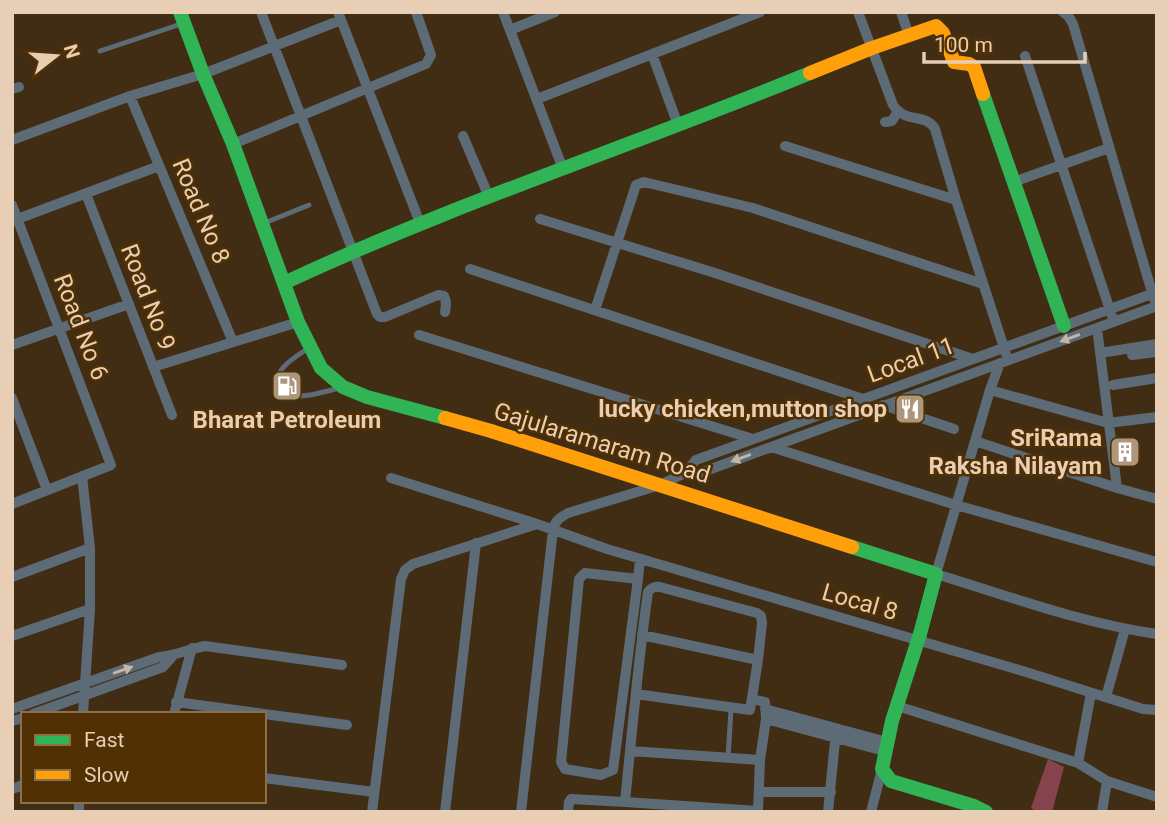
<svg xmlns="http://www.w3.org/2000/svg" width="1169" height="824" font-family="Roboto,sans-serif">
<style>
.green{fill:#85434d}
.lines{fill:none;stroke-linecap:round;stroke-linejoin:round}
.lane{stroke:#5d6b77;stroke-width:5}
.street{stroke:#5d6b77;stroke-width:10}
.fast{stroke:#30b455;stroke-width:14}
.slow{stroke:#ff9f0a;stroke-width:14}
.oneway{fill:#c5b5a5}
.labels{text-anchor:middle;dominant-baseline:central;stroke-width:5;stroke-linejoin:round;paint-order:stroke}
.street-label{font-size:24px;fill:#e8ceb4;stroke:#513003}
.poi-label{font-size:24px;font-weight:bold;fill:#e8ceb4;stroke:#513003;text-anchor:end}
</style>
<rect width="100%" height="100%" fill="#402d14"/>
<path class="green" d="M1048 759 1064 767 1052 812H1037L1031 808Z"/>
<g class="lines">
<path class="lane" d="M100 51 184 23
M262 224 309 205
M310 347C299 355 268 371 281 388 283 392 285 394 290 395 304 399 325 391 340 388
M728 758 731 709"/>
<path class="street" d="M261 12 377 314 380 317H385L438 295 444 296C447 302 446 306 445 312
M338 12 420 223
M503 12 563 169
M858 12 893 105C907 125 925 112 935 129L956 200 1006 354
M901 12 909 35
M1063 12 1069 17 1073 24 1154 299
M510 30 555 12
M652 54 678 125
M1025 56 1112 316
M12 89 19 87
M130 96 233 342
M537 99 760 12
M885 122 892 121 898 111
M463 136 489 197
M12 140 130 96 203 74 341 20
M233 144 426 64 431 55 416 12
M785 146 956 200
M1013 182 1109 148
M86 194 172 415
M12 205 111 465 12 504
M540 219 715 273 973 359
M12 221 159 166
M470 269 863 399
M595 310 636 185 644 182 753 208 983 284
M1097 328 1117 488 1157 499
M419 335 753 439
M12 345 129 304
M1100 353 1157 344
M1132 355 1157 352
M1000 363 990 390 936 574C1008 596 1081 623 1157 634
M153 367 298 322
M1113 385 1157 378
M990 390 1108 423 1157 417
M12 398 47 490
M883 405 954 429
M975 441 1117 488
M771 447 956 505 1157 562
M685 473 696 460 1157 292
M391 478 537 524
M12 577 90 548
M638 579 585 573 579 579 561 762 565 769 601 775 613 770 638 579 640 559
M642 635 758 660
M12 636 90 609V548L82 476
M1106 697 1125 629
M176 702 264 714
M897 706 1078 763 1107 781 1157 797
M12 709 159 657C175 656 189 649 205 646L342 665
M765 709 887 742
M33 714 163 667 173 656
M83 714 90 609
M174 714 192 648
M264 714 347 725
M766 719 884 751
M12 721 23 718
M631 751 760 760
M1078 763 1091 693
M264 778 374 792
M12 789 23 785
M760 792H831
M625 802 758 811 760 760 766 719 765 702 752 699
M79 812V801
M372 812 401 579 405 570 413 564 537 524 607 549 1026 672 1143 709 1157 710
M445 812 476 543
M521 812 553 530C555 521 559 518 568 513L660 485 685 473H700L1157 306
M568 812 569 802 571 799 625 802C632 732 638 662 648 592 652 587 655 586 660 587L757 613 761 616 762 623 758 660 750 710 636 694
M828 812 836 731
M871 812 882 769
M1102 812 1107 781"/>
<path class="fast" d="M180 12 203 74 233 144 298 322 321 368 343 387 367 397 445 418
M983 94 1064 326
M284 283C455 203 635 145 810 73
M852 547 936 574 920 634 892 721 882 769 891 781 974 806 986 812"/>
<path class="slow" d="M810 73 872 48 936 26 943 33 954 62 969 64 974 67 983 94
M445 418 491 431 852 547"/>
</g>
<defs><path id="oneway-solid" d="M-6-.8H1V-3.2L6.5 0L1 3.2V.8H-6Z" transform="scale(1.75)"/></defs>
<g class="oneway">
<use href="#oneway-solid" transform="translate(1070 338) rotate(160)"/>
<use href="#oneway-solid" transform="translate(741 458) rotate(160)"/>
<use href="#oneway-solid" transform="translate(123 670) rotate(-19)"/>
</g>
<defs>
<g id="fuel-square" transform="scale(1.575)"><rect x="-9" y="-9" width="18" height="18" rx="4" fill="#ad967c" stroke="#513003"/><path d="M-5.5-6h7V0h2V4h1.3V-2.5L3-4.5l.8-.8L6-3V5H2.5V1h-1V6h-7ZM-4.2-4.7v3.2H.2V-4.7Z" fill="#fff"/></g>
<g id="restaurant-square" transform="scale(1.575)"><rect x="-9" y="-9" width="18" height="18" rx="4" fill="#ad967c" stroke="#513003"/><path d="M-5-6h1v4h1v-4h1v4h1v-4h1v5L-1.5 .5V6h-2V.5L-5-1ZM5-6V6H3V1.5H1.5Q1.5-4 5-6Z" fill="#fff"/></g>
<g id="building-square" transform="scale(1.575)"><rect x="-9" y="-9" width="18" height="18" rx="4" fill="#ad967c" stroke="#513003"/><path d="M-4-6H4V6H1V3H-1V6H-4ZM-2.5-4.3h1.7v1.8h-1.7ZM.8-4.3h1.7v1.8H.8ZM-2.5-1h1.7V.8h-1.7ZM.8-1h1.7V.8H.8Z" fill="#fff"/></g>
</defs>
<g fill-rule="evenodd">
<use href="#fuel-square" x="287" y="386"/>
<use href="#restaurant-square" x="910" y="409"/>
<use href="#building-square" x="1125" y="452"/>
</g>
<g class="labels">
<g class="street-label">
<text transform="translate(201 211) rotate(67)">Road No 8</text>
<text transform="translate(148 297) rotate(69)">Road No 9</text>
<text transform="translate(81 327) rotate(69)">Road No 6</text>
<text transform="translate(911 360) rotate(-20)">Local 11</text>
<text transform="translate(602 443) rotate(17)">Gajularamaram Road</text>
<text transform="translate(860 602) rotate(16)">Local 8</text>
</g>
<g class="poi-label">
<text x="887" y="409">lucky chicken,mutton shop</text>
<text x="287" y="420" text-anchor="middle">Bharat Petroleum</text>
<text x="1102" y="438">SriRama<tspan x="1102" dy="28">Raksha Nilayam</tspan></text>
</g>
</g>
<rect width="1169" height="824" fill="none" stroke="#e8ceb4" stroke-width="28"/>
<rect x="21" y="712" width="245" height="91" fill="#513003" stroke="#8d6f4a" stroke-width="2"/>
<rect x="35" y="735" width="35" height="10" fill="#30b455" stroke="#8d6f4a" stroke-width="2"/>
<text x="84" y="747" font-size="21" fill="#e8ceb4">Fast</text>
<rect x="35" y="770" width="35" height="10" fill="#ff9f0a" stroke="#8d6f4a" stroke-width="2"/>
<text x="84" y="782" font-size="21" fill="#e8ceb4">Slow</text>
<g transform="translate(56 56) rotate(73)" stroke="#513003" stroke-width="5" paint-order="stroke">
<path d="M0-5L12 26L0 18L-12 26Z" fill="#e8ceb4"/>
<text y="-10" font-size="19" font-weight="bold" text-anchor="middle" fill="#e8ceb4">N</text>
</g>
<path d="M924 52v10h161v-10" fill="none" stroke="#e8ceb4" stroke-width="3.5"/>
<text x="934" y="52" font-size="21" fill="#e8ceb4" stroke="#513003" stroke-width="5" paint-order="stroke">100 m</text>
</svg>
